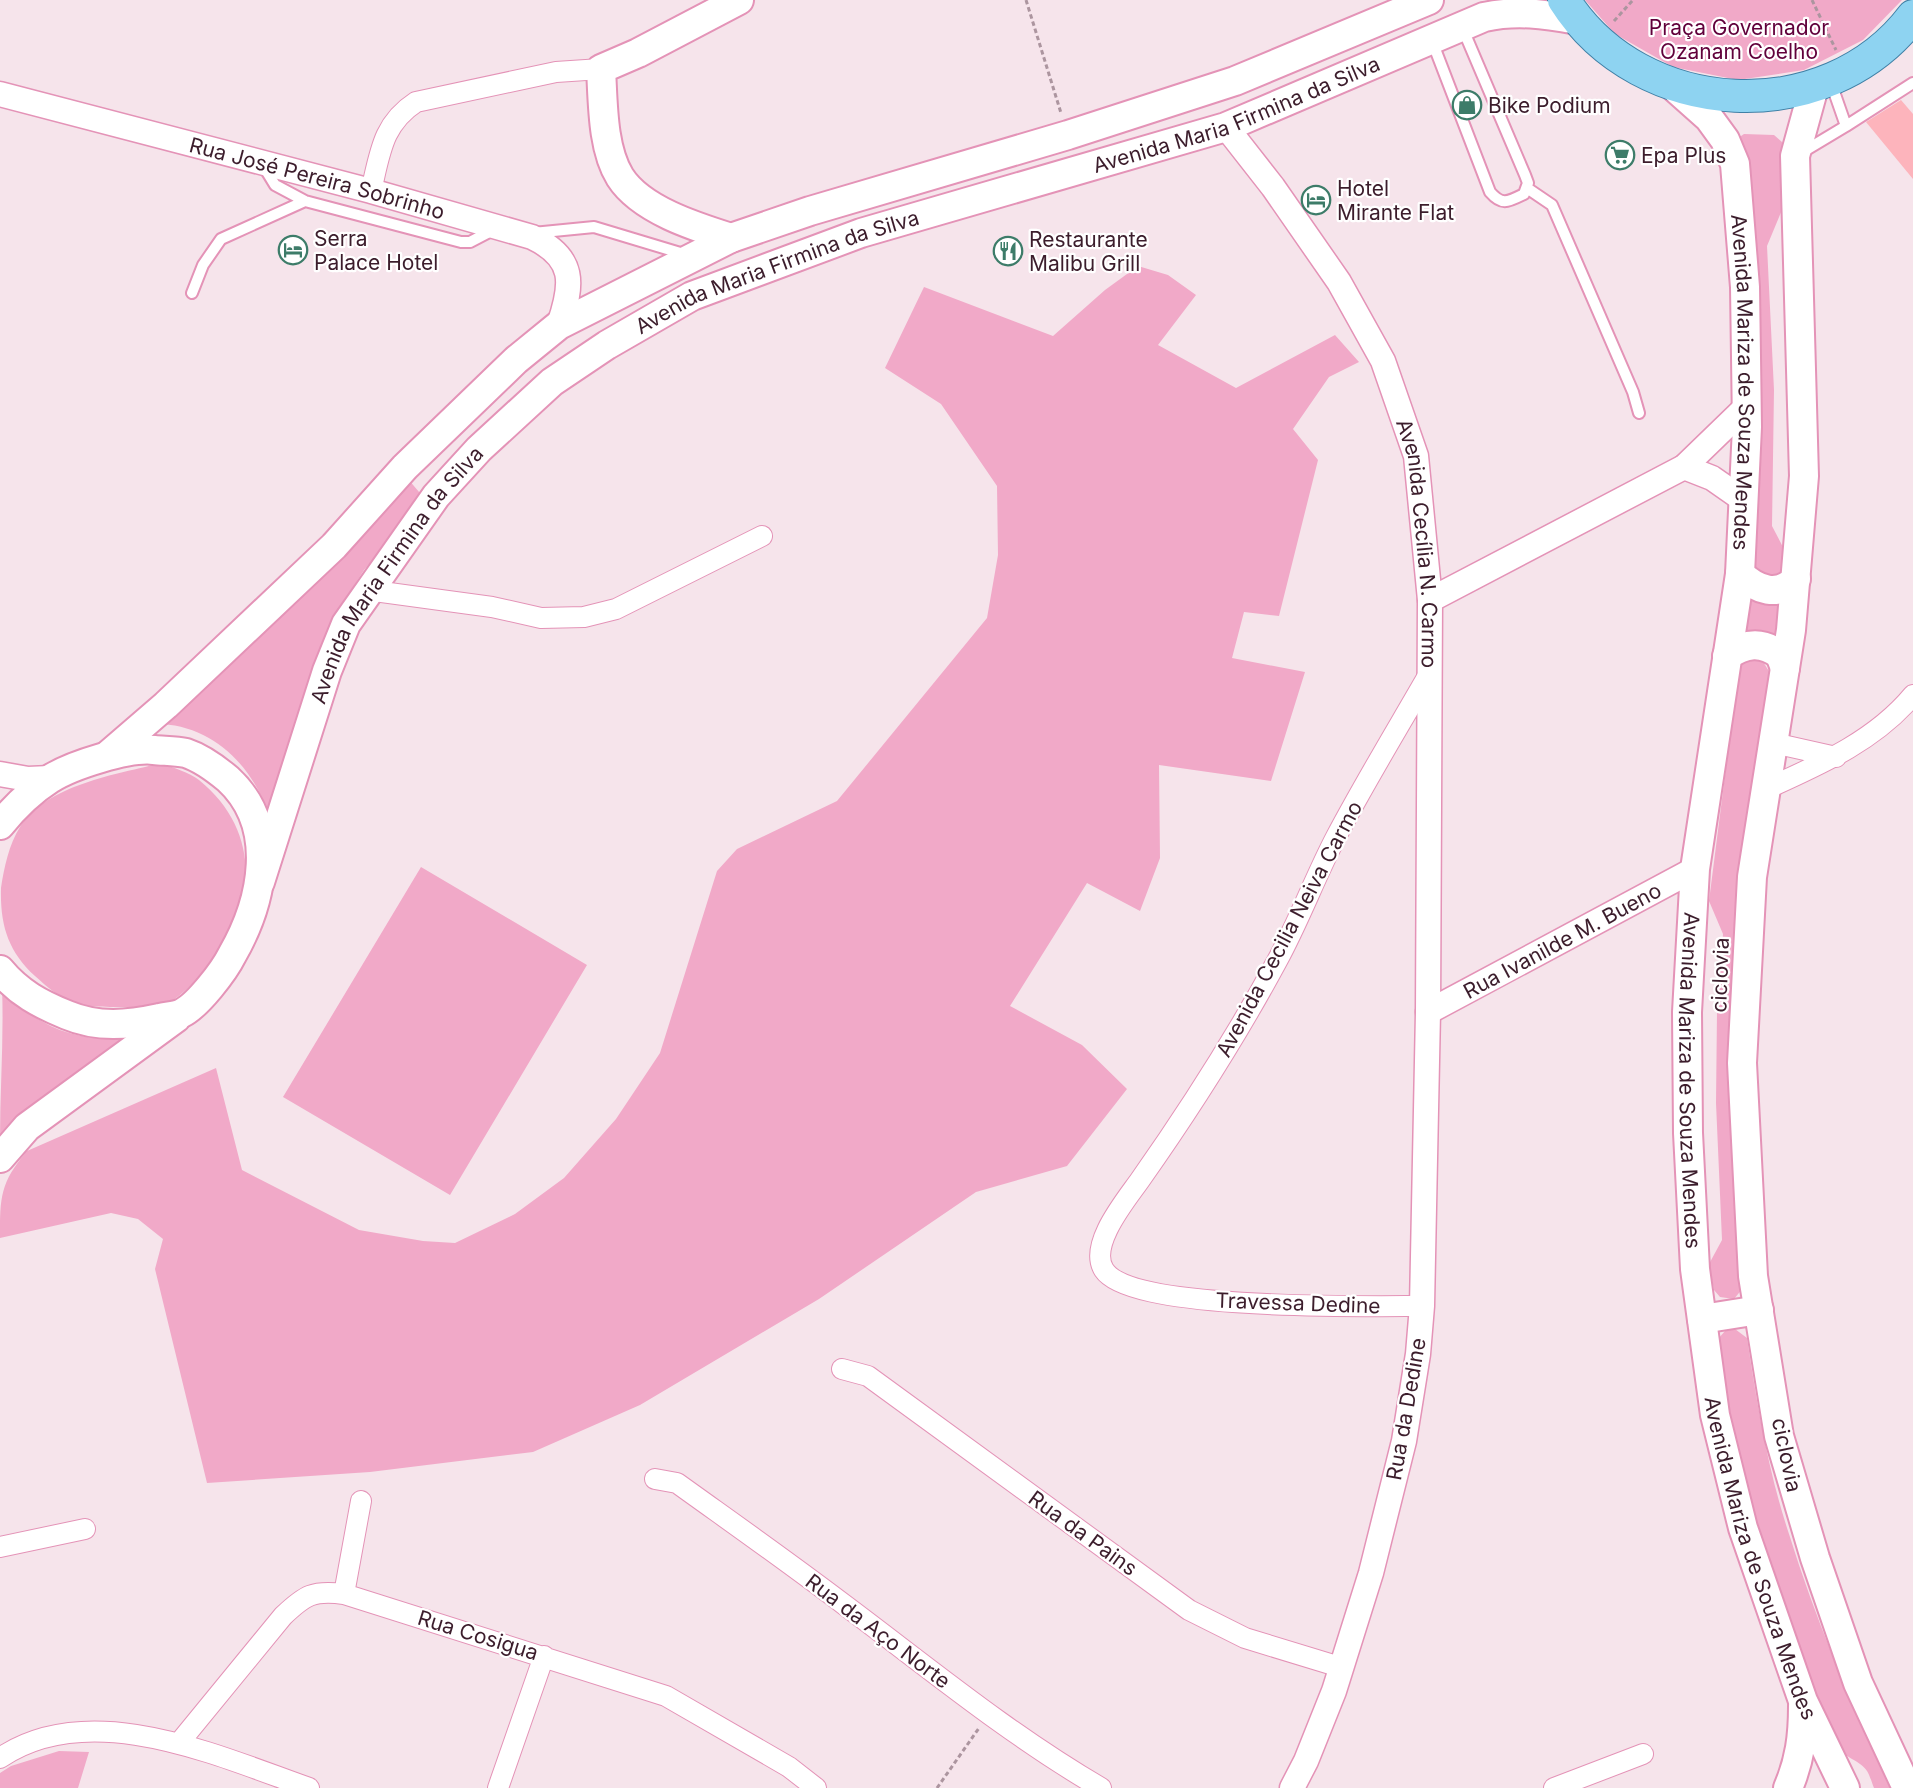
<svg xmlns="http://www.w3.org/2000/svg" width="1913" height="1788" font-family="Inter,sans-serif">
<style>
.green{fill:#f1a9c8}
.building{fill:#fdb4bc}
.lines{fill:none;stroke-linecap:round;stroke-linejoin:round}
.service-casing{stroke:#e493b7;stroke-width:14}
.minor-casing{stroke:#e493b7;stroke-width:22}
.tertiary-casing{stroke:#e493b7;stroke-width:27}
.secondary-casing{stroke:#e493b7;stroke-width:32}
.primary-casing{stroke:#4080a6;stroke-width:34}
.path{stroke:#ac959f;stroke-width:3;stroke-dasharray:4.5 3;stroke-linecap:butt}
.service{stroke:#fff;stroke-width:10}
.minor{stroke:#fff;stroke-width:20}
.tertiary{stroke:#fff;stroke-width:24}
.secondary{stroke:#fff;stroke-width:28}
.primary{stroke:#8ed3f1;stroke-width:32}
.labels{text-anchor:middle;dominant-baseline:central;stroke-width:4.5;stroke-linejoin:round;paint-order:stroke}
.park-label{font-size:21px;fill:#61003b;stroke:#fff}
.poi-label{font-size:21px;fill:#3c1d2c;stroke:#fff;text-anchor:start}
.street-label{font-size:21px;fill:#3c1d2c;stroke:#fff}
</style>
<rect width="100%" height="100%" fill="#f6e4eb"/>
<path class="green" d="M1585 0H1902L1863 40 1804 70 1738 80 1673 67 1615 34Z
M1744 134 1774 135 1782 142 1784 205 1767 246 1774 390 1772 526 1784 549 1783 572 1776 580 1753 572 1738 138Z
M1138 266 1168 275 1196 295 1158 345 1236 388 1335 335 1359 362 1329 377 1293 429 1318 460 1279 616 1244 612 1232 658 1305 672 1271 781 1159 765 1160 858 1140 911 1087 883 1010 1006 1082 1045 1127 1089 1067 1166 976 1192 819 1299 640 1405 533 1452 370 1472 207 1483 155 1269 163 1239 138 1219 111 1213 0 1238C0 1197 0 1183 27 1151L216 1068 242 1170 359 1230 423 1241 455 1243 515 1214 564 1178 616 1119 660 1053 717 871 737 849 837 801 987 618 998 555 997 486 941 404 885 368 924 287 1053 336 1105 290Z
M408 479 425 499 364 570 334 617 319 652 269 814C251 764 211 724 156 724Z
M1750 596 1786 600 1780 641 1745 635Z
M1747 659 1762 660 1770 673 1743 1288 1734 1299 1720 1297 1714 1290 1709 1264 1722 1240 1716 1103 1717 1012 1723 934 1709 901 1739 666Z
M162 763C173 768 189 772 199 780 256 826 259 895 219 954 210 967 181 998 166 1004 156 1008 86 1008 76 1004 61 999 46 986 35 976 8 951 0 925 1 888 4 868 9 844 20 827 46 785 117 774 162 763Z
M421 867 587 965 450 1195 283 1097Z
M2 987C38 1029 76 1042 131 1038 82 1066 38 1098 0 1139 0 1088 4 1038 2 987Z
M1735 1329 1747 1338C1757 1404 1768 1471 1789 1534 1816 1621 1852 1706 1890 1788H1874C1872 1783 1870 1776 1867 1771 1860 1760 1842 1757 1836 1745 1775 1617 1736 1479 1718 1339L1725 1331Z
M59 1751 89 1752 78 1788H0V1773L11 1766Z"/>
<path class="building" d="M1901 100 1913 114V179L1866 122Z"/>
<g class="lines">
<g class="service-casing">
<path id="service" d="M1432 41 1490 192C1502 206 1508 202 1524 194L1528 183 1525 175 1462 27
M1846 126 1913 83
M1801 153 1846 126 1831 83
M264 167 275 185 305 201 461 242H470L493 230
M1527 188 1552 205 1633 392 1639 413
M533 233 594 227 687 255
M192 293 203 265 221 239 305 201"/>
</g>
<g class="minor-casing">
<path id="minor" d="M371 191C380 154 382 124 416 102L556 72 601 69
M367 590 492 607 541 618 584 617 616 609 762 536
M1774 743 1836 757
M1766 789C1819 765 1875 741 1913 695
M1422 1306C1370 1306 1131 1311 1104 1270 1088 1245 1126 1200 1140 1180 1190 1109 1236 1037 1277 961 1299 921 1315 877 1336 837 1365 782 1398 728 1429 674
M842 1369 868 1376 1189 1610 1245 1638 1340 1667
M655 1479 677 1483C734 1524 791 1564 846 1606 930 1669 1010 1735 1101 1788
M0 1547 85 1529
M344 1594 361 1501
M179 1743 283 1616C305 1595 313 1590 344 1594L666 1696 789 1767 816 1788
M0 1758C90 1697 218 1756 309 1788
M498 1788 544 1656
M1554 1788 1643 1754"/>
</g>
<g class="tertiary-casing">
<g id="tertiary">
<path id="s1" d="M0 94 371 191 532 237C576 258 573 284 559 325"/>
<path id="s2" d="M1226 127 1273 187 1339 282 1383 361 1416 456 1430 600 1428 1012 1422 1306 1418 1354 1404 1441 1371 1573 1334 1691 1306 1761 1292 1788"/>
<path d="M1684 467 1712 478 1745 501"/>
<path d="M1430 600 1684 467 1746 407"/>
<path d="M0 774 28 779 50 778"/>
<path id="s3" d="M1428 1012 1695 869"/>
</g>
</g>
<g class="secondary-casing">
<g id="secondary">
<path id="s4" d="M1673 86 1709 118 1725 140 1735 164 1745 287 1747 427 1740 574 1695 869 1687 1012 1688 1133 1695 1269 1715 1415 1743 1528 1803 1701 1845 1788"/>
<path d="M1814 87 1795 156 1804 476 1791 630 1752 877 1742 1063 1753 1276 1779 1436 1815 1558 1858 1683 1907 1788"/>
<path d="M731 238C696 227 641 210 620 177 602 148 603 102 601 69L638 53 739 0"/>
<path d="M1740 574C1757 590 1778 598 1796 579"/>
<path d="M1727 656C1745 643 1762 641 1780 655L1785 668"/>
<path d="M108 755 166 705 334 546 405 467 516 360 559 325 731 238 810 211 1068 135 1235 81 1429 0"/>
<path d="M0 825C14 808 31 791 50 779 72 765 129 747 154 750 164 751 176 751 186 753 201 758 216 769 228 779 279 826 263 901 232 955 224 971 198 1005 182 1013 176 1016 167 1016 160 1018 128 1025 98 1028 67 1015 40 1004 19 993 0 970"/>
<path id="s5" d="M260 882 327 671 346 624 436 496 479 449 552 382 607 345 692 296 861 233 1226 127 1484 17C1517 10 1544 14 1577 20"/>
<path d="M0 1158 27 1127 176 1018"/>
<path d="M1702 1319 1759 1310"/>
<path d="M1788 1788C1800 1760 1803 1736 1803 1706"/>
</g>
</g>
<g class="primary-casing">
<path id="primary" d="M1564 0C1640 120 1827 130 1913 16"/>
</g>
<path class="path" d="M1026 0 1061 113
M1812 0 1836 50
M1614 21 1633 0
M937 1788 979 1728"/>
<use href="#service" class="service"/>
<use href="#minor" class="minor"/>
<use href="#tertiary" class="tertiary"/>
<use href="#secondary" class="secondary"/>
<use href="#primary" class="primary"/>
</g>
<defs>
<g id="shop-ring" transform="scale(1.5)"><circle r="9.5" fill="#fff" stroke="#3d7c69" stroke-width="1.5"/><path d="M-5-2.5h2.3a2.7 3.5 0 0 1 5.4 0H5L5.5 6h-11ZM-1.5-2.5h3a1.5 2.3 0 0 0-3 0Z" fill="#3d7c69"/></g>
<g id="supermarket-ring" transform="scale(1.5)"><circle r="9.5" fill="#fff" stroke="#3d7c69" stroke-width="1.5"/><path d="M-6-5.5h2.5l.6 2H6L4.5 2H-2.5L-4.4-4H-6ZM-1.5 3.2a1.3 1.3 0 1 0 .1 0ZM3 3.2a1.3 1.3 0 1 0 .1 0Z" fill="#3d7c69"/></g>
<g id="hotel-ring" transform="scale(1.5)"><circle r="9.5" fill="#fff" stroke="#3d7c69" stroke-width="1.5"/><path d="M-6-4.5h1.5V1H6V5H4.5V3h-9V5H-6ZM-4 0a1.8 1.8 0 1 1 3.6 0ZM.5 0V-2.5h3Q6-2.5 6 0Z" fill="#3d7c69"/></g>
<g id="restaurant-ring" transform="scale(1.5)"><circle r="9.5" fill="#fff" stroke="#3d7c69" stroke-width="1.5"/><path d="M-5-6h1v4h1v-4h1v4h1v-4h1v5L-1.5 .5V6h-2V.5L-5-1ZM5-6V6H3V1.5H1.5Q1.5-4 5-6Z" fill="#3d7c69"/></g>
</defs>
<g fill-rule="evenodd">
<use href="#shop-ring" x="1467" y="105"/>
<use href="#supermarket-ring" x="1620" y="155"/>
<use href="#hotel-ring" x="1316" y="200"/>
<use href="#hotel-ring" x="293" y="250"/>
<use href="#restaurant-ring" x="1008" y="251"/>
</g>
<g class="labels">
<g class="park-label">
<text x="1739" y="27">Praça Governador<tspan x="1739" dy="24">Ozanam Coelho</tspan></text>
</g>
<g class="poi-label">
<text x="1488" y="105">Bike Podium</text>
<text x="1641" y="155">Epa Plus</text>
<text x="1337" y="188">Hotel<tspan x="1337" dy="24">Mirante Flat</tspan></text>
<text x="314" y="238">Serra<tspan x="314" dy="24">Palace Hotel</tspan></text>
<text x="1029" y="239">Restaurante<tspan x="1029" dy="24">Malibu Grill</tspan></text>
</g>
<g class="street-label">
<text stroke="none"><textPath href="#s5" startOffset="1330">Avenida Maria Firmina da Silva</textPath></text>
<text stroke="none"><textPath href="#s1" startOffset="328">Rua José Pereira Sobrinho</textPath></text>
<text stroke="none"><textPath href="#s5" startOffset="844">Avenida Maria Firmina da Silva</textPath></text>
<text stroke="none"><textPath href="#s4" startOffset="320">Avenida Mariza de Souza Mendes</textPath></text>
<text stroke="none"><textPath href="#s2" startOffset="470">Avenida Cecília N. Carmo</textPath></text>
<text stroke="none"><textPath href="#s5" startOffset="340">Avenida Maria Firmina da Silva</textPath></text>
<text transform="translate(1289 929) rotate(-62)">Avenida Cecilia Neiva Carmo</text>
<text stroke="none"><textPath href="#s3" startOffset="152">Rua Ivanilde M. Bueno</textPath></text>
<text transform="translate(1720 975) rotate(-88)">ciclovia</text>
<text stroke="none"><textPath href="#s4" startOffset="1022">Avenida Mariza de Souza Mendes</textPath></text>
<text transform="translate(1298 1303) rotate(2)">Travessa Dedine</text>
<text transform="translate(1406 1409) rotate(-80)">Rua da Dedine</text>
<text transform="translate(1787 1455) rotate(78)">ciclovia</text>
<text transform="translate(1083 1533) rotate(36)">Rua da Pains</text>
<text stroke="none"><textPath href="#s4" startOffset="1508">Avenida Mariza de Souza Mendes</textPath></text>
<text transform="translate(878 1631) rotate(37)">Rua da Aço Norte</text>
<text transform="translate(478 1635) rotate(17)">Rua Cosigua</text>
</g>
</g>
</svg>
